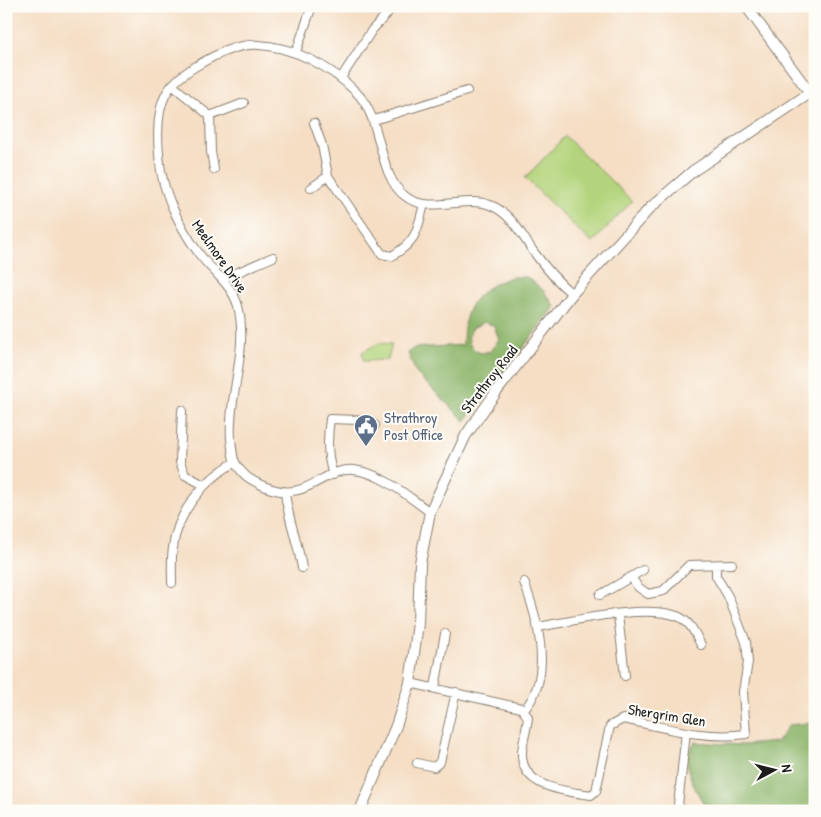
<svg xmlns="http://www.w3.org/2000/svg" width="821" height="817" font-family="'Patrick Hand',sans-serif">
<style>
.green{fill:#b3d47c;stroke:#68784c}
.forest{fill:#8eb66c;stroke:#556944;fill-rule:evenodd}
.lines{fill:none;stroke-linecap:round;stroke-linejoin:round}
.minor-casing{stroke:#887d70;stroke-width:10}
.tertiary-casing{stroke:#887d70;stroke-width:12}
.minor{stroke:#fff;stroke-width:8}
.tertiary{stroke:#fff;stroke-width:10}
.labels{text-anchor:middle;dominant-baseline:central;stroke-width:4;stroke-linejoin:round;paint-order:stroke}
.street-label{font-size:15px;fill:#1c1c1c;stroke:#fdfcf7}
.service-label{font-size:15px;fill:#4e5e75;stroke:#fdfcf7;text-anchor:start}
</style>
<rect width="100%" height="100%" fill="#fdfcf7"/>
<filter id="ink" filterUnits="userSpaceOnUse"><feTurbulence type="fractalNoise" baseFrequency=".02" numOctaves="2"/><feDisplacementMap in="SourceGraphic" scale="10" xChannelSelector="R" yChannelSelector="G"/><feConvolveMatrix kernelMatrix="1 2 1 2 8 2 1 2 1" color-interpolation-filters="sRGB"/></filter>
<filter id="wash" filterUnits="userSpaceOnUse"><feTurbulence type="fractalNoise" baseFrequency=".0096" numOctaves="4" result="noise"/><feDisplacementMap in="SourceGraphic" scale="20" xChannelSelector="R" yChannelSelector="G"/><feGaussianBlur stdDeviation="1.12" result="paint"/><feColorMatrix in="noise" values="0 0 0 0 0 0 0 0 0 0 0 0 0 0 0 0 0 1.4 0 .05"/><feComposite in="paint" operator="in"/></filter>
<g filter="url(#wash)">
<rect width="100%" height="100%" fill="#f5dec4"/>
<path class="green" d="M565 136 632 201 592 243 525 178Z
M379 343 392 344 388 360 364 361 362 352Z"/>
<path class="forest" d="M512 277H527L544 291 555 307 465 421 416 373 408 353 414 348 463 345C463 307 475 289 512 277ZM485 322 494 326 499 339 491 351 481 353C469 349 465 339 472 328Z
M815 722V811H708C696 790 677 763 695 742L742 745 777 742 789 725Z"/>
</g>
<g filter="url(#ink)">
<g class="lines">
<g class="minor-casing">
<path id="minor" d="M296 52 312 6
M341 78 372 30 387 14
M172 85 210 116 211 152 214 169
M210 116 244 103
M374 120 467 91
M314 123 322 145 328 176 382 254 392 256C417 241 417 231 424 204
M311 188 328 176
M222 279 273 257
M182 410 180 462 185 475 204 485
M333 475C327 457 327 438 330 419L359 420 375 425
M285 493C288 519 298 542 302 568
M430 512C407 496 382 473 354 470 322 467 308 504 266 487 259 484 252 481 246 476 243 473 237 467 235 462 232 456 232 446 231 439 228 396 249 350 238 306 232 285 213 272 200 255 183 232 166 200 161 171 158 151 155 115 165 96 171 83 186 72 198 65 215 55 238 43 259 45 294 47 331 67 356 92 384 119 376 174 405 196 428 215 464 195 490 205 511 213 521 234 533 251 544 266 558 282 572 294
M631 577 638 587 648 594 663 591 689 565 732 564
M524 582C538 619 554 676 524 710
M172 583C172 572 171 559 173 548 177 512 204 480 235 462
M600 595 643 570
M618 615 625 676
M538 627C574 621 642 604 677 616 690 621 695 633 701 645
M410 683 521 708 528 717C527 729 523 740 522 752 520 788 565 791 591 795L596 791 610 726 623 719C664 727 704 740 746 734L743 692 748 662 746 642 728 596 716 576V565
M435 687 445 634
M417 763 434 767 440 762 456 692
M684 811 678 805 686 732"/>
</g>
<g class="tertiary-casing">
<path id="tertiary" d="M360 811 396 726 410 683 418 623 420 563 430 512 466 435 497 391 572 294 650 208 693 171 810 93 746 6"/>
</g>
<use href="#minor" class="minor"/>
<use href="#tertiary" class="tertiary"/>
</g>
</g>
<defs>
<g id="civic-pin" transform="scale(1.25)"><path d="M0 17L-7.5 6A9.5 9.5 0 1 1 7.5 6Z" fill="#5c6f8a" stroke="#fdfcf7"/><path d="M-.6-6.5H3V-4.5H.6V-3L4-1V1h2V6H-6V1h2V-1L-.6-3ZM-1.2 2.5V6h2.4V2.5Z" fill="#fff"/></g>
</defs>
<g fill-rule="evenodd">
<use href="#civic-pin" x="366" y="426"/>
</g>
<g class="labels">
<g class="street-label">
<text transform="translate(220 256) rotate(55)">Meelmore Drive</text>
<text transform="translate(489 379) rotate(-52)">Strathroy Road</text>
<text transform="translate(667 715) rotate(9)">Shergrim Glen</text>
</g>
<g class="service-label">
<text x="384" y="417">Strathroy<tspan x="384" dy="17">Post Office</tspan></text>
</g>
</g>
<rect width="821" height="817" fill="none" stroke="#fdfcf7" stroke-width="25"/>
<g transform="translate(774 770) rotate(83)" stroke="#fdfcf7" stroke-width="4" paint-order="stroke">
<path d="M0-4L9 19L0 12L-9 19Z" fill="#1c1c1c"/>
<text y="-8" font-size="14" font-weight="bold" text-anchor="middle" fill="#1c1c1c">N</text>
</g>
</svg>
